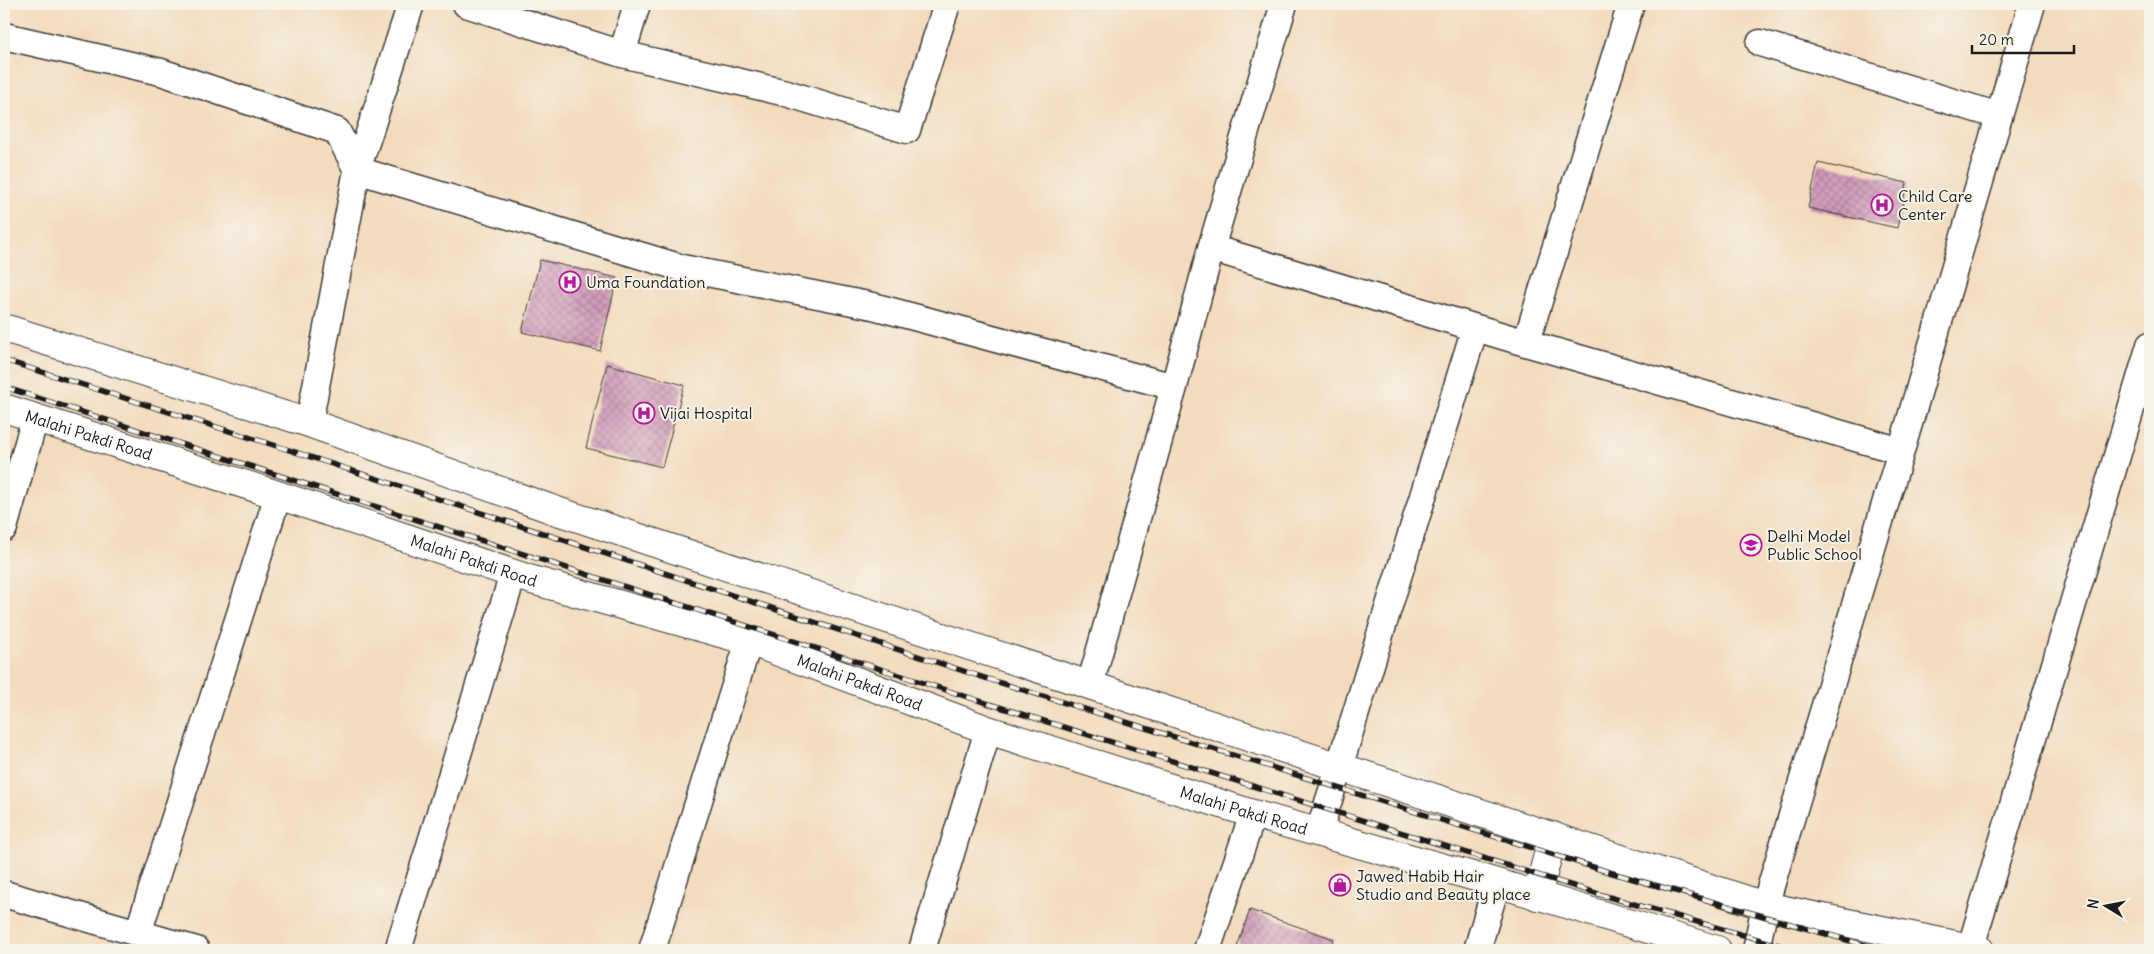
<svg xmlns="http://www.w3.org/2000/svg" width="2154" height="954" font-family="Delius,sans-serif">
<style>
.building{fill:url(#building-cross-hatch)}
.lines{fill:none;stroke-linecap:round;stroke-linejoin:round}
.street-casing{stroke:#3c3934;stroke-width:29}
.secondary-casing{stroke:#3c3934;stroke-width:30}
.street{stroke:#fff;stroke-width:26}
.secondary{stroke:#fff;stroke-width:28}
.rail-casing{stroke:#1c1c1c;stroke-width:5.5}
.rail{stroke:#f7f3e8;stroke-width:4;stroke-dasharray:11;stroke-linecap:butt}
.labels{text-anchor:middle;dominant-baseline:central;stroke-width:4;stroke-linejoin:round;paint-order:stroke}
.poi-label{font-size:16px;fill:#1c1c1c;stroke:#f7f3e8;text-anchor:start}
.street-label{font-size:16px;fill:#1c1c1c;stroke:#f7f3e8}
</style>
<defs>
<pattern id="building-cross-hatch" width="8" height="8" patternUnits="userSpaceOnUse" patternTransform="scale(1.25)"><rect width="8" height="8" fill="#d099b9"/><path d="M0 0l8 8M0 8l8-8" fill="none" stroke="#a87c96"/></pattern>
</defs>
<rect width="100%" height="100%" fill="#f7f3e8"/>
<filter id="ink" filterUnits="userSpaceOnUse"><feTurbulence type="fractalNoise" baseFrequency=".02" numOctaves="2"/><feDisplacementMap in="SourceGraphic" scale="10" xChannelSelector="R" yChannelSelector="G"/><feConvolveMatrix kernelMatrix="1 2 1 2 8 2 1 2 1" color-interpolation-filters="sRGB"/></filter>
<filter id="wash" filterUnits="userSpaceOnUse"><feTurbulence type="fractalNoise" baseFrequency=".0096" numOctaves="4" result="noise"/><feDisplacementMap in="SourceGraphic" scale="20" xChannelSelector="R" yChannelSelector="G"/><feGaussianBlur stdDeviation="1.12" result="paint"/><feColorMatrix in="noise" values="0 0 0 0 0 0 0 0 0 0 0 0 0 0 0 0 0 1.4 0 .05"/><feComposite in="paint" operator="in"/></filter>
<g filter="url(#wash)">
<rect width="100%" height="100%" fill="#f3dbbd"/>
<g id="blocks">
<path class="building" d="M1818 163 1907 183 1897 228 1808 208Z
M540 260 617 278 600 351 522 332Z
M607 364 684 385 662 467 586 448Z
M1250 910 1334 939 1330 950H1236Z"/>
</g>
</g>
<g filter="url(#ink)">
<use href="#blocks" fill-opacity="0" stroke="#3c3934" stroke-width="1"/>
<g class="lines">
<g class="street-casing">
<path id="street" d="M466 4 622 54 786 93 907 130 947 4
M4 36 161 72 337 131 357 170 682 268 873 306 1174 387
M1760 43 1999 116
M622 54 637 4
M1211 248 1526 343 1901 451
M1526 343 1631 4
M309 423 357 170 411 4
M4 528 35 418
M1090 685 1174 387 1211 248 1284 4
M1319 832 1475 328
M4 894 196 950
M138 933 278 495
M398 950 513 574
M652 950 749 641
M922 950 988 730
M1207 950 1253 814
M1477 950 1497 883
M1756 950 1765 906 1901 451 2032 4
M1970 950 2150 345"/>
</g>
<g class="secondary-casing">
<g id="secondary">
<path d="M4 328 309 423 557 511 1765 906 1980 950"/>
<path id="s1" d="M4 408 278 495 532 580 749 641 988 730 1253 814 1497 883 1717 950"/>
<path d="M1537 896 1553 836"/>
</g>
</g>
<use href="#street" class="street"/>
<use href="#secondary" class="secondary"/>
<g class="rail-casing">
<path id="rail" d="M4 360 283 448 988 679 1609 872 1882 950
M4 387 980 701 1602 895 1796 950"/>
</g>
<use href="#rail" class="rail"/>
</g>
</g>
<defs>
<g id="hospital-ring" transform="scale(1.125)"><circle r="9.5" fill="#f7f3e8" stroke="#b5179e" stroke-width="1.5"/><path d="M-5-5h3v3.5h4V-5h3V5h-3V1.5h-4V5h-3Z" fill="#b5179e"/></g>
<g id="school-ring" transform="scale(1.125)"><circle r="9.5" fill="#f7f3e8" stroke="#b5179e" stroke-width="1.5"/><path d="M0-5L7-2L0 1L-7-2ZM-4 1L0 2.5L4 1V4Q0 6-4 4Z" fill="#b5179e"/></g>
<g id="shop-ring" transform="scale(1.125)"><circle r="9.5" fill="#f7f3e8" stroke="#b5179e" stroke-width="1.5"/><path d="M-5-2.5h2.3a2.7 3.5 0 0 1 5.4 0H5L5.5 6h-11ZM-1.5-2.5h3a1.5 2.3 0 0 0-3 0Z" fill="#b5179e"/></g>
</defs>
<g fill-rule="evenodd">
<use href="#hospital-ring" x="1882" y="205"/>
<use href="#hospital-ring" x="570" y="282"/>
<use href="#hospital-ring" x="644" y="413"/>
<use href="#school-ring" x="1751" y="545"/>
<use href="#shop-ring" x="1340" y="885"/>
</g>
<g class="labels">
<g class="poi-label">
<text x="1898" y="196">Child Care<tspan x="1898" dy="18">Center</tspan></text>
<text x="586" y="282">Uma Foundation</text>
<text x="660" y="413">Vijai Hospital</text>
<text x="1767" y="536">Delhi Model<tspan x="1767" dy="18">Public School</tspan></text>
<text x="1356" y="876">Jawed Habib Hair<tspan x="1356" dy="18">Studio and Beauty place</tspan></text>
</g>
<g class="street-label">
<text stroke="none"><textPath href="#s1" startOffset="89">Malahi Pakdi Road</textPath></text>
<text stroke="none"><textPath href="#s1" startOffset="494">Malahi Pakdi Road</textPath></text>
<text stroke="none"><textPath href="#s1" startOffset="899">Malahi Pakdi Road</textPath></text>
<text stroke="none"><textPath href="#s1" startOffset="1304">Malahi Pakdi Road</textPath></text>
</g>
</g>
<rect width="2154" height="954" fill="none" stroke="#f7f3e8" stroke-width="20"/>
<g transform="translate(2106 906) rotate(280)" stroke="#f7f3e8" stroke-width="4" paint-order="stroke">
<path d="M0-4L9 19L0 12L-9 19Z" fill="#1c1c1c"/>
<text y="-8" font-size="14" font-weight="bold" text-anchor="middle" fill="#1c1c1c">N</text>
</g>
<path d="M1972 45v8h102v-8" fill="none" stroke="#1c1c1c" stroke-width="2.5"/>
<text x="1979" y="45" font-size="15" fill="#1c1c1c" stroke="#f7f3e8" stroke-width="4" paint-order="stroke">20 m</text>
</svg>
